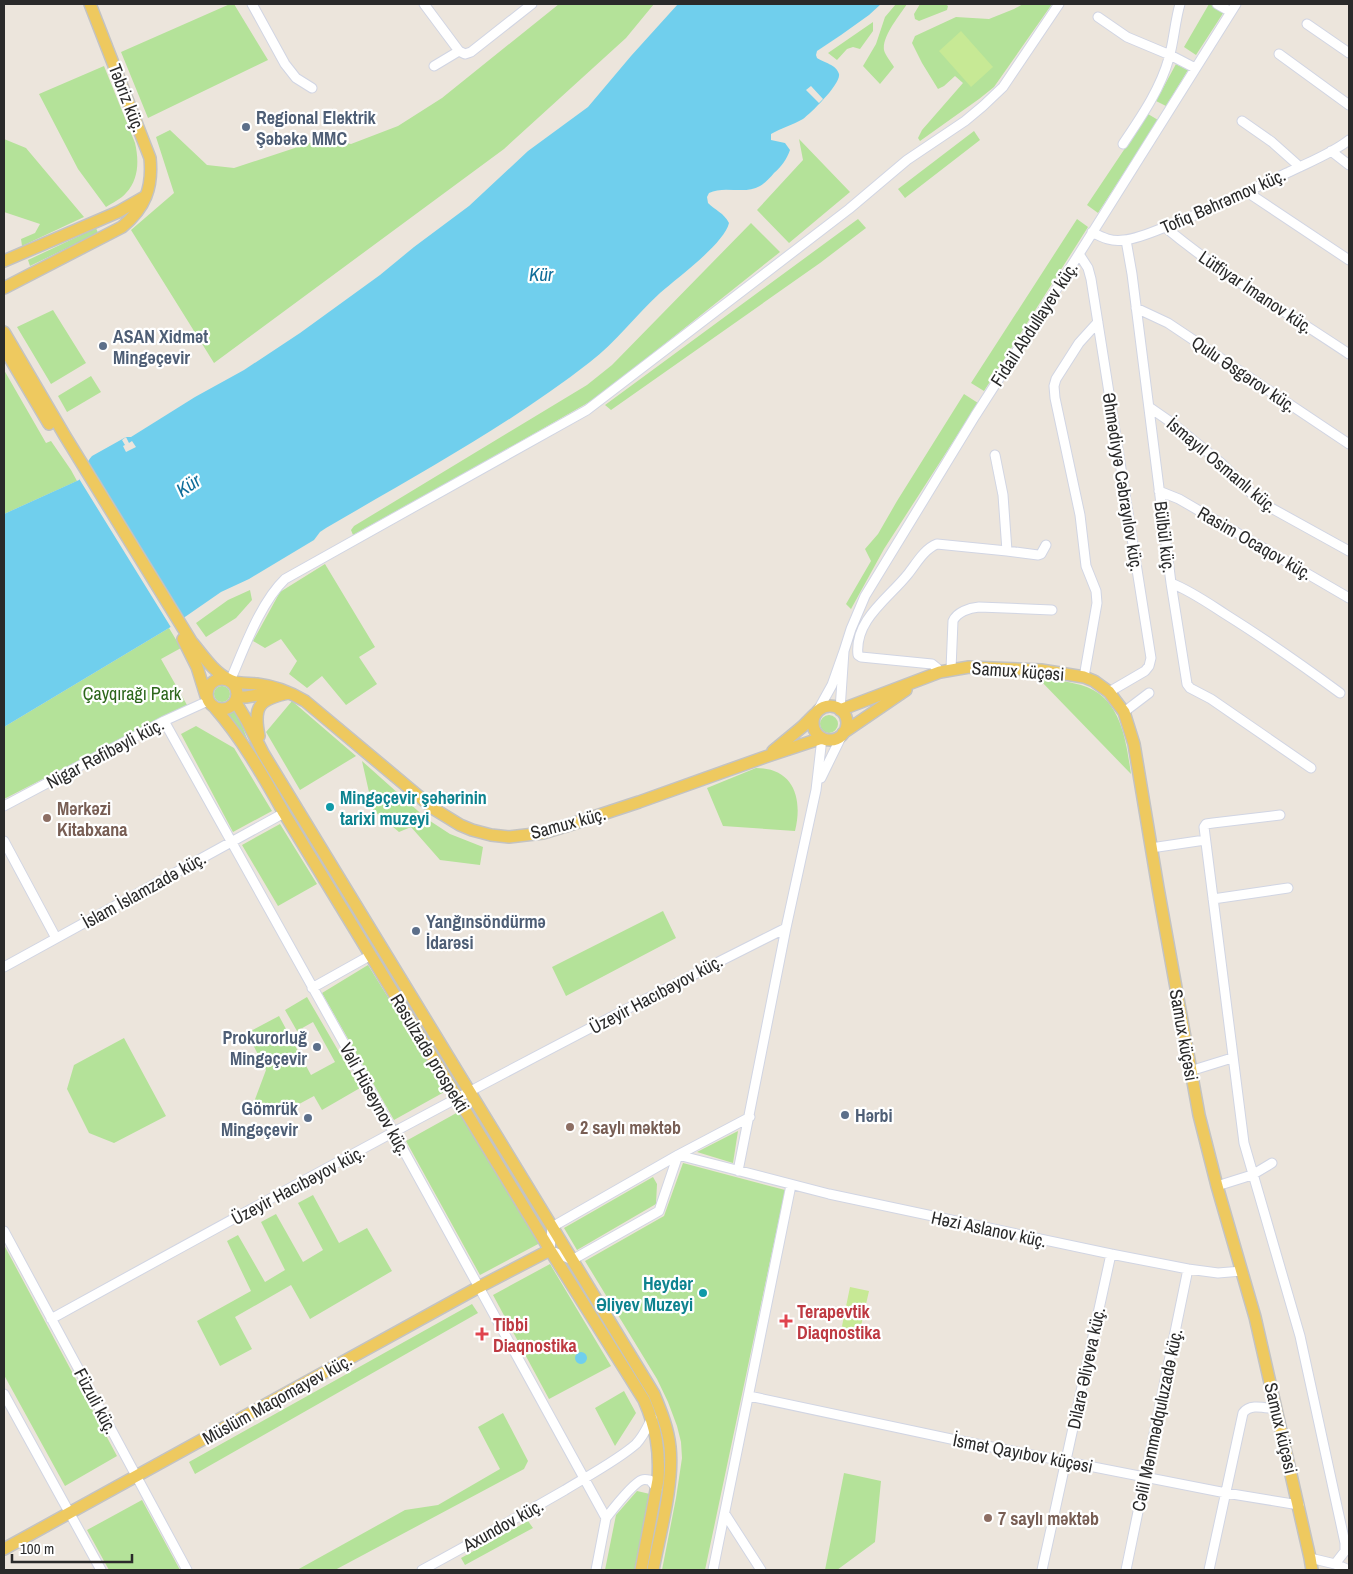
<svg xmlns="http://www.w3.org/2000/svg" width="1353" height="1574" font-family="'Archivo Narrow',sans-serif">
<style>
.green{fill:#b4e299}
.pitch{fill:#c7e995}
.water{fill:#70cfed}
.pier{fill:#ece5dc}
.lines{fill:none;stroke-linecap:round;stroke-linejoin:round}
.minor-casing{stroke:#d1d5e3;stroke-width:11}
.major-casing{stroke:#c3c3c3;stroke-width:14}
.minor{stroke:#fff;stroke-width:9}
.major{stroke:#eec95f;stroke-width:11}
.service-dot{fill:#5c6f8a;stroke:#fff;stroke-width:2}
.culture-dot{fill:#0f9aa8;stroke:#fff;stroke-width:2}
.education-dot{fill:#8d6e63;stroke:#fff;stroke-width:2}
.health-dot{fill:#e0444e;stroke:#fff;stroke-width:2}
.labels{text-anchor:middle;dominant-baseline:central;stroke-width:4.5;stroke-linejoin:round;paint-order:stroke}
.street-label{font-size:18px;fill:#2a2a2a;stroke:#fff}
.service-label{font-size:18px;font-weight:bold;fill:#4e5e75;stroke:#fff;text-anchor:start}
.park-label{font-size:18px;fill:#2c661b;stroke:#fff}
.culture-label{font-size:18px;font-weight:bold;fill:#0d838f;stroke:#fff;text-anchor:start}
.education-label{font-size:18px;font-weight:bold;fill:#785e54;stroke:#fff;text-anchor:start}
.health-label{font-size:18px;font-weight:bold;fill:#be3a42;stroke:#fff;text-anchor:start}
.water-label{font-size:19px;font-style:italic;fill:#0f6d99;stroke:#fff}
</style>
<rect width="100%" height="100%" fill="#ece5dc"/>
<path class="green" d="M230 4H234L268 60 148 118 121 52Z
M559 4H654L626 38 504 149 214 363 131 230 174 193 156 137 170 130 207 165 234 168 325 138 351 144 398 126 442 98Z
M896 4H907C900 15 882 36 884 50 885 55 891 62 894 67L880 84 863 66 876 44 885 17Z
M920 4H945L948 6 947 10 919 21 915 19 914 14Z
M1023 4H1052L994 87 979 99 920 141 918 138 922 130 963 83 955 76 944 86 938 89 922 63 912 43 915 36 956 17 989 19 1014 9Z
M1209 4H1229L1196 55 1184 47Z
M873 22V31L860 49 853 47 847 49 837 60 828 53Z
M1176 64 1188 70 1166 106 1156 101Z
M104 66 135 143C139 160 139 179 126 193 121 199 112 203 106 207L78 169 39 94Z
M1148 114 1158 120 1098 213 1087 205Z
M974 131 980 140 905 198 898 189Z
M4 139 26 148 84 217 22 246 21 239 35 233 40 224 4 212Z
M799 139 850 192 789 243 757 210 803 160Z
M858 219 866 228 820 263 611 410 605 405Z
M1077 219 1088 227 984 391 971 383Z
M751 223 780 252 598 397 479 465 353 535 351 530 354 526 587 385 612 365Z
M96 228 98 233 30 266 28 260Z
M53 310 86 363 51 384 17 327Z
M4 370 46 443 51 441 71 470 77 481 4 514Z
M91 376 101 392 67 412 58 396Z
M964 394 978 403 884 549 851 609 846 604 871 561 865 549 878 534 897 501Z
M325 564 375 647 359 657 377 684 346 705 322 676 307 688 289 674 297 661 281 639 265 648 253 641 280 592Z
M250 590 252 600 236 618 206 637 196 623 228 600Z
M169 628 181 648 161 659 187 705 4 799V727Z
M1038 678C1052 680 1067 681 1081 685 1121 696 1126 740 1131 774Z
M214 694a8 8 0 1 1 16 0a8 8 0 1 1-16 0Z
M292 701 356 756 300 790 266 732Z
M236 709 249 744 228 714Z
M820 724a9 9 0 1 1 18 0a9 9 0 1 1-18 0Z
M196 726 234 748 272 811 233 832 181 734Z
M362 761 427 819 450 834 483 847 480 865 440 860 411 827 399 832 373 810Z
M756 768C794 768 803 799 795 831L723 826 707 788Z
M280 824 317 884 278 906 242 845Z
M663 911 676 938 566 996 552 967Z
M368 965 446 1091 394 1120 322 993Z
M307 997 360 1088 322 1110 314 1096 275 1117 254 1102 266 1070 247 1033 279 1016 311 1075 335 1062 313 1022 297 1031 285 1010Z
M124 1038 166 1116 114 1143 89 1133 67 1089 74 1065Z
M460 1111 540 1243 480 1275 406 1141Z
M738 1131 733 1163 697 1152Z
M683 1163 785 1190 705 1570H662L676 1498 682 1458 681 1442 677 1426 668 1402 657 1379 585 1261 664 1216Z
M653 1177 657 1184 656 1204 577 1250 564 1228Z
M313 1195 339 1243 367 1228 392 1271 310 1319 291 1285 235 1317 252 1349 220 1366 197 1321 251 1291 227 1241 238 1235 265 1282 285 1270 261 1222 276 1214 303 1262 323 1250 298 1203Z
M4 1245 117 1456 65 1486 4 1375Z
M550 1264 611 1366 549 1399 493 1295Z
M472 1304 478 1313 195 1474 189 1462Z
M624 1391 636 1413 615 1446 595 1408Z
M503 1413 528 1461 524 1469 335 1570H297L405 1510 438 1505 500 1469 478 1427Z
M844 1473 881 1481 875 1542 837 1570H825Z
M637 1491 650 1494 635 1570H605L616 1515Z
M142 1500 180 1570H109L87 1530Z
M528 1521 533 1528 465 1565 461 1558Z"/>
<path class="pitch" d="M961 31 993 67 971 87 939 51Z
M850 1287 869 1291 859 1335 841 1331Z"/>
<path class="water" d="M678 4H881L869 15 841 35 817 51 816 55 817 58C823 62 837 65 839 74 841 84 811 113 803 119 793 125 781 128 771 134V140L785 143 790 150C787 159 781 167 774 173 770 178 765 183 760 186 745 195 724 185 709 193L707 197 708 203C715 210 724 213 729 223 724 244 677 278 660 293 636 315 616 342 590 362 508 426 415 476 326 528L320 532 314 540 249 579 221 592 169 628 4 727V514L79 480C84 473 86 462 92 456L126 437H131L195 397 244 370 300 333 380 275 414 247 469 206 528 151 588 107 631 56Z
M575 1358a6 6 0 1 1 12 0a6 6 0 1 1-12 0Z"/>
<path class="pier" d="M811 86 823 99 819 103 806 90Z
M126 437 129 443 132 441 136 447 126 452 123 446 125 445 122 440Z
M86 460 185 620 172 629 78 477Z"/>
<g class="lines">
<g class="minor-casing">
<path id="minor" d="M252 4 285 64 296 78 312 88
M424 4 459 51 465 54 471 52 532 4
M1217 4 1231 12
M1098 17 1127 37 1170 55 1195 68
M1307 24 1349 53
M1279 54 1349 105
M434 66 459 51
M1242 121 1272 142 1300 167
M1123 144C1141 117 1160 90 1169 58 1174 40 1175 21 1180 4
M1331 151 1349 165
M1247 192 1349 260
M1165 227C1221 274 1288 313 1349 354
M1092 232C1103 238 1112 242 1124 240 1142 238 1161 228 1178 222 1216 207 1252 189 1289 172 1309 162 1331 154 1349 140
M1126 240 1132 274 1171 583 1187 684 1190 688 1211 699 1311 768
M1079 254 1088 268 1091 279 1151 658 1149 666 1145 671 1109 692
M1136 308 1168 323 1349 444
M1149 407 1172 423 1221 463 1250 492 1264 504 1349 551
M1159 491 1179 499 1349 598
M1007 551 1038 555 1041 554 1046 545
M1171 583C1191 591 1208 603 1225 614 1265 639 1302 665 1340 693
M844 651 851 629 865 596 975 416 1079 254 1236 4
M951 669 953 621C957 612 969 608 979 607L1052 610
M940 672 937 668 932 664 861 657 858 655C854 620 889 598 908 574 916 564 924 549 937 544L1007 551 1003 495 995 455
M1084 677 1097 603 1096 591 1086 566 1080 515 1055 398 1054 386 1056 379 1079 343 1098 322
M230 681C244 649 260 603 285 579L587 410 849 209 907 160 965 121 983 106 1003 87 1059 4
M817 712 832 685 844 651 840 710
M1124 712 1149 693
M164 721 394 1133 606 1518 596 1570
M821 778 843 733
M4 806 164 721 208 701
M1280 815 1213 823 1206 824 1204 827 1244 1143 1300 1336 1345 1543V1551L1335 1564
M4 841 56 938
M1151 848 1205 840
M1213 899 1288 888
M4 967 284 813
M312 988 371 955
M1190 1071 1232 1058
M750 1117 678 1155 552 1227 550 1250 572 1260 659 1211 678 1155 829 1194 1111 1254 1188 1269 1218 1273 1242 1271
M738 1171 786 928 816 790 822 738
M1217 1186 1252 1175 1272 1163
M4 1231 187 1570
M51 1319C294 1185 538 1052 786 928
M4 1394 101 1570
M749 1396 951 1439 1226 1493 1299 1505
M725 1514 761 1570
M606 1518C613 1509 633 1483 642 1480 645 1479 647 1480 650 1480L657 1489
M1310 1558 1335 1564 1349 1570
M422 1570C470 1544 518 1517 565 1490 586 1477 618 1460 636 1444 643 1437 647 1428 652 1418
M713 1570 791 1185
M1042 1570 1111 1254
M1126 1570 1188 1269
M1209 1570 1243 1413C1250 1403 1265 1408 1276 1409"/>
</g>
<g class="major-casing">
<path id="major" d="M4 261 118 212 146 196
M4 288 122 227C145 208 153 188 150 158L90 4
M4 332 65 436 191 641C202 654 214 673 230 680 237 684 249 683 257 684 274 686 290 692 305 701L434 809 460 825 472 830 491 835 509 837 543 833 566 826 639 802 765 757 822 738
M4 348 49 424
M183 639 197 667 206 696
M207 694a15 15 0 1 1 30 0a15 15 0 1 1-30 0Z
M237 697H246L275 692
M235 701 247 721 263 753 654 1394C661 1411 668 1428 670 1447 674 1484 660 1533 653 1570
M813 723a17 17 0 1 1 34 0a17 17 0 1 1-34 0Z
M215 708C243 740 263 776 284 813L550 1250 644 1400C656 1428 660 1450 658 1480L641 1570
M840 710 940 672 969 667 1041 670 1084 677 1094 681 1109 692 1124 712 1134 744 1158 888 1199 1115 1217 1186 1255 1317 1310 1558 1312 1570
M843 733 906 690
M259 736C253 706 259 699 289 693
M773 751 802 727 815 714
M4 1549 479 1287 550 1250"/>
</g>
<use href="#minor" class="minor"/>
<use href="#major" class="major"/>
</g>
<g class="service-dot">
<circle cx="246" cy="127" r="5"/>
<circle cx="103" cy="346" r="5"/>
<circle cx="416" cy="931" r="5"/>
<circle cx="317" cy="1047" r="5"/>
<circle cx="845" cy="1115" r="5"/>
<circle cx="308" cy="1118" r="5"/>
</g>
<g class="culture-dot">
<circle cx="330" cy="807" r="5"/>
<circle cx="703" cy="1293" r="5"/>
</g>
<g class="education-dot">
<circle cx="47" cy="818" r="5"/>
<circle cx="570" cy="1127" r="5"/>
<circle cx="988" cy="1518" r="5"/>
</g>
<g class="health-dot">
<path d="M783.5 1313.5h5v5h5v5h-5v5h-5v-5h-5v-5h5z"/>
<path d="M479.5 1326.5h5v5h5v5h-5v5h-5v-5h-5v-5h5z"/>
</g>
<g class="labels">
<g class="street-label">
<text transform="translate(127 98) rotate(69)">Təbriz küç.</text>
<text transform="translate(1223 201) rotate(-24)">Tofiq Bəhrəmov küç.</text>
<text transform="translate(1256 292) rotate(34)">Lütfiyar İmanov küç.</text>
<text transform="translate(1034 324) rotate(-57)">Fidail Abdullayev küç.</text>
<text transform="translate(1244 374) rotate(34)">Qulu Əsgərov küç.</text>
<text transform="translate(1222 465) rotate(40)">İsmayıl Osmanlı küç.</text>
<text transform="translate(1123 482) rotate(81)">Əhmədiyyə Cəbrayılov küç.</text>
<text transform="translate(1165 537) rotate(83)">Bülbül küç.</text>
<text transform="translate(1255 543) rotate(30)">Rasim Ocaqov küç.</text>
<text transform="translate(1018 671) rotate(4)">Samux küçəsi</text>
<text transform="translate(105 753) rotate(-28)">Nigar Rəfibəyli küç.</text>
<text transform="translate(568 823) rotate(-15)">Samux küç.</text>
<text transform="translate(144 890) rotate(-29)">İslam İslamzadə küç.</text>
<text transform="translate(656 994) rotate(-28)">Üzeyir Hacıbəyov küç.</text>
<text transform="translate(1184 1035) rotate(80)">Samux küçəsi</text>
<text transform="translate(430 1053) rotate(59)">Rəsulzadə prospekti</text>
<text transform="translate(375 1099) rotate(61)">Vəli Hüseynov küç.</text>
<text transform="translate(298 1185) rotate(-28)">Üzeyir Hacıbəyov küç.</text>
<text transform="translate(989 1229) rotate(12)">Həzi Aslanov küç.</text>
<text transform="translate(1086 1368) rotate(-78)">Dilarə Əliyeva küç.</text>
<text transform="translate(277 1399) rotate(-29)">Müslüm Maqomayev küç.</text>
<text transform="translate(96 1401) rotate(62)">Füzuli küç.</text>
<text transform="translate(1157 1420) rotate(-78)">Cəlil Məmmədquluzadə küç.</text>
<text transform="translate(1281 1428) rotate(77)">Samux küçəsi</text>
<text transform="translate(1023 1453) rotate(11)">İsmət Qayıbov küçəsi</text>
<text transform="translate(503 1525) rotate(-29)">Axundov küç.</text>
</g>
<g class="service-label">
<text x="256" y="117">Regional Elektrik<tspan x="256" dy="21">Şəbəkə MMC</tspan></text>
<text x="113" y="336">ASAN Xidmət<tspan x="113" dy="21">Mingəçevir</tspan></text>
<text x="426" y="921">Yanğınsöndürmə<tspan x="426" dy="21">İdarəsi</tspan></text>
<text x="307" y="1037" text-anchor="end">Prokurorluğ<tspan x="307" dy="21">Mingəçevir</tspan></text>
<text x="298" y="1108" text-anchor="end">Gömrük<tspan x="298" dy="21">Mingəçevir</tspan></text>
<text x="855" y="1115">Hərbi</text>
</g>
<g class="park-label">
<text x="132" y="693">Çayqırağı Park</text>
</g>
<g class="culture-label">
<text x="340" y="797">Mingəçevir şəhərinin<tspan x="340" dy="21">tarixi muzeyi</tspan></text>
<text x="693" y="1283" text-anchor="end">Heydər<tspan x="693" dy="21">Əliyev Muzeyi</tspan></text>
</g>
<g class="education-label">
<text x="57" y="808">Mərkəzi<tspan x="57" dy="21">Kitabxana</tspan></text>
<text x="580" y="1127">2 saylı məktəb</text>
<text x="998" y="1518">7 saylı məktəb</text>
</g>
<g class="health-label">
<text x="797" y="1311">Terapevtik<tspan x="797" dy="21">Diaqnostika</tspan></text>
<text x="493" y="1324">Tibbi<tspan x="493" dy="21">Diaqnostika</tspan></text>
</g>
<g class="water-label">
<text x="541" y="274">Kür</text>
<text transform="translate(188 485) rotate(-33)">Kür</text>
</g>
</g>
<rect width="1353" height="1574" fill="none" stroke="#2a2a2a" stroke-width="10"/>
<path d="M12 1554v8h120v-8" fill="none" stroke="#2a2a2a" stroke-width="2.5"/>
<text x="20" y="1554" font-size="15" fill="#2a2a2a" stroke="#ffffff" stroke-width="4" paint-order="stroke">100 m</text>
</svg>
